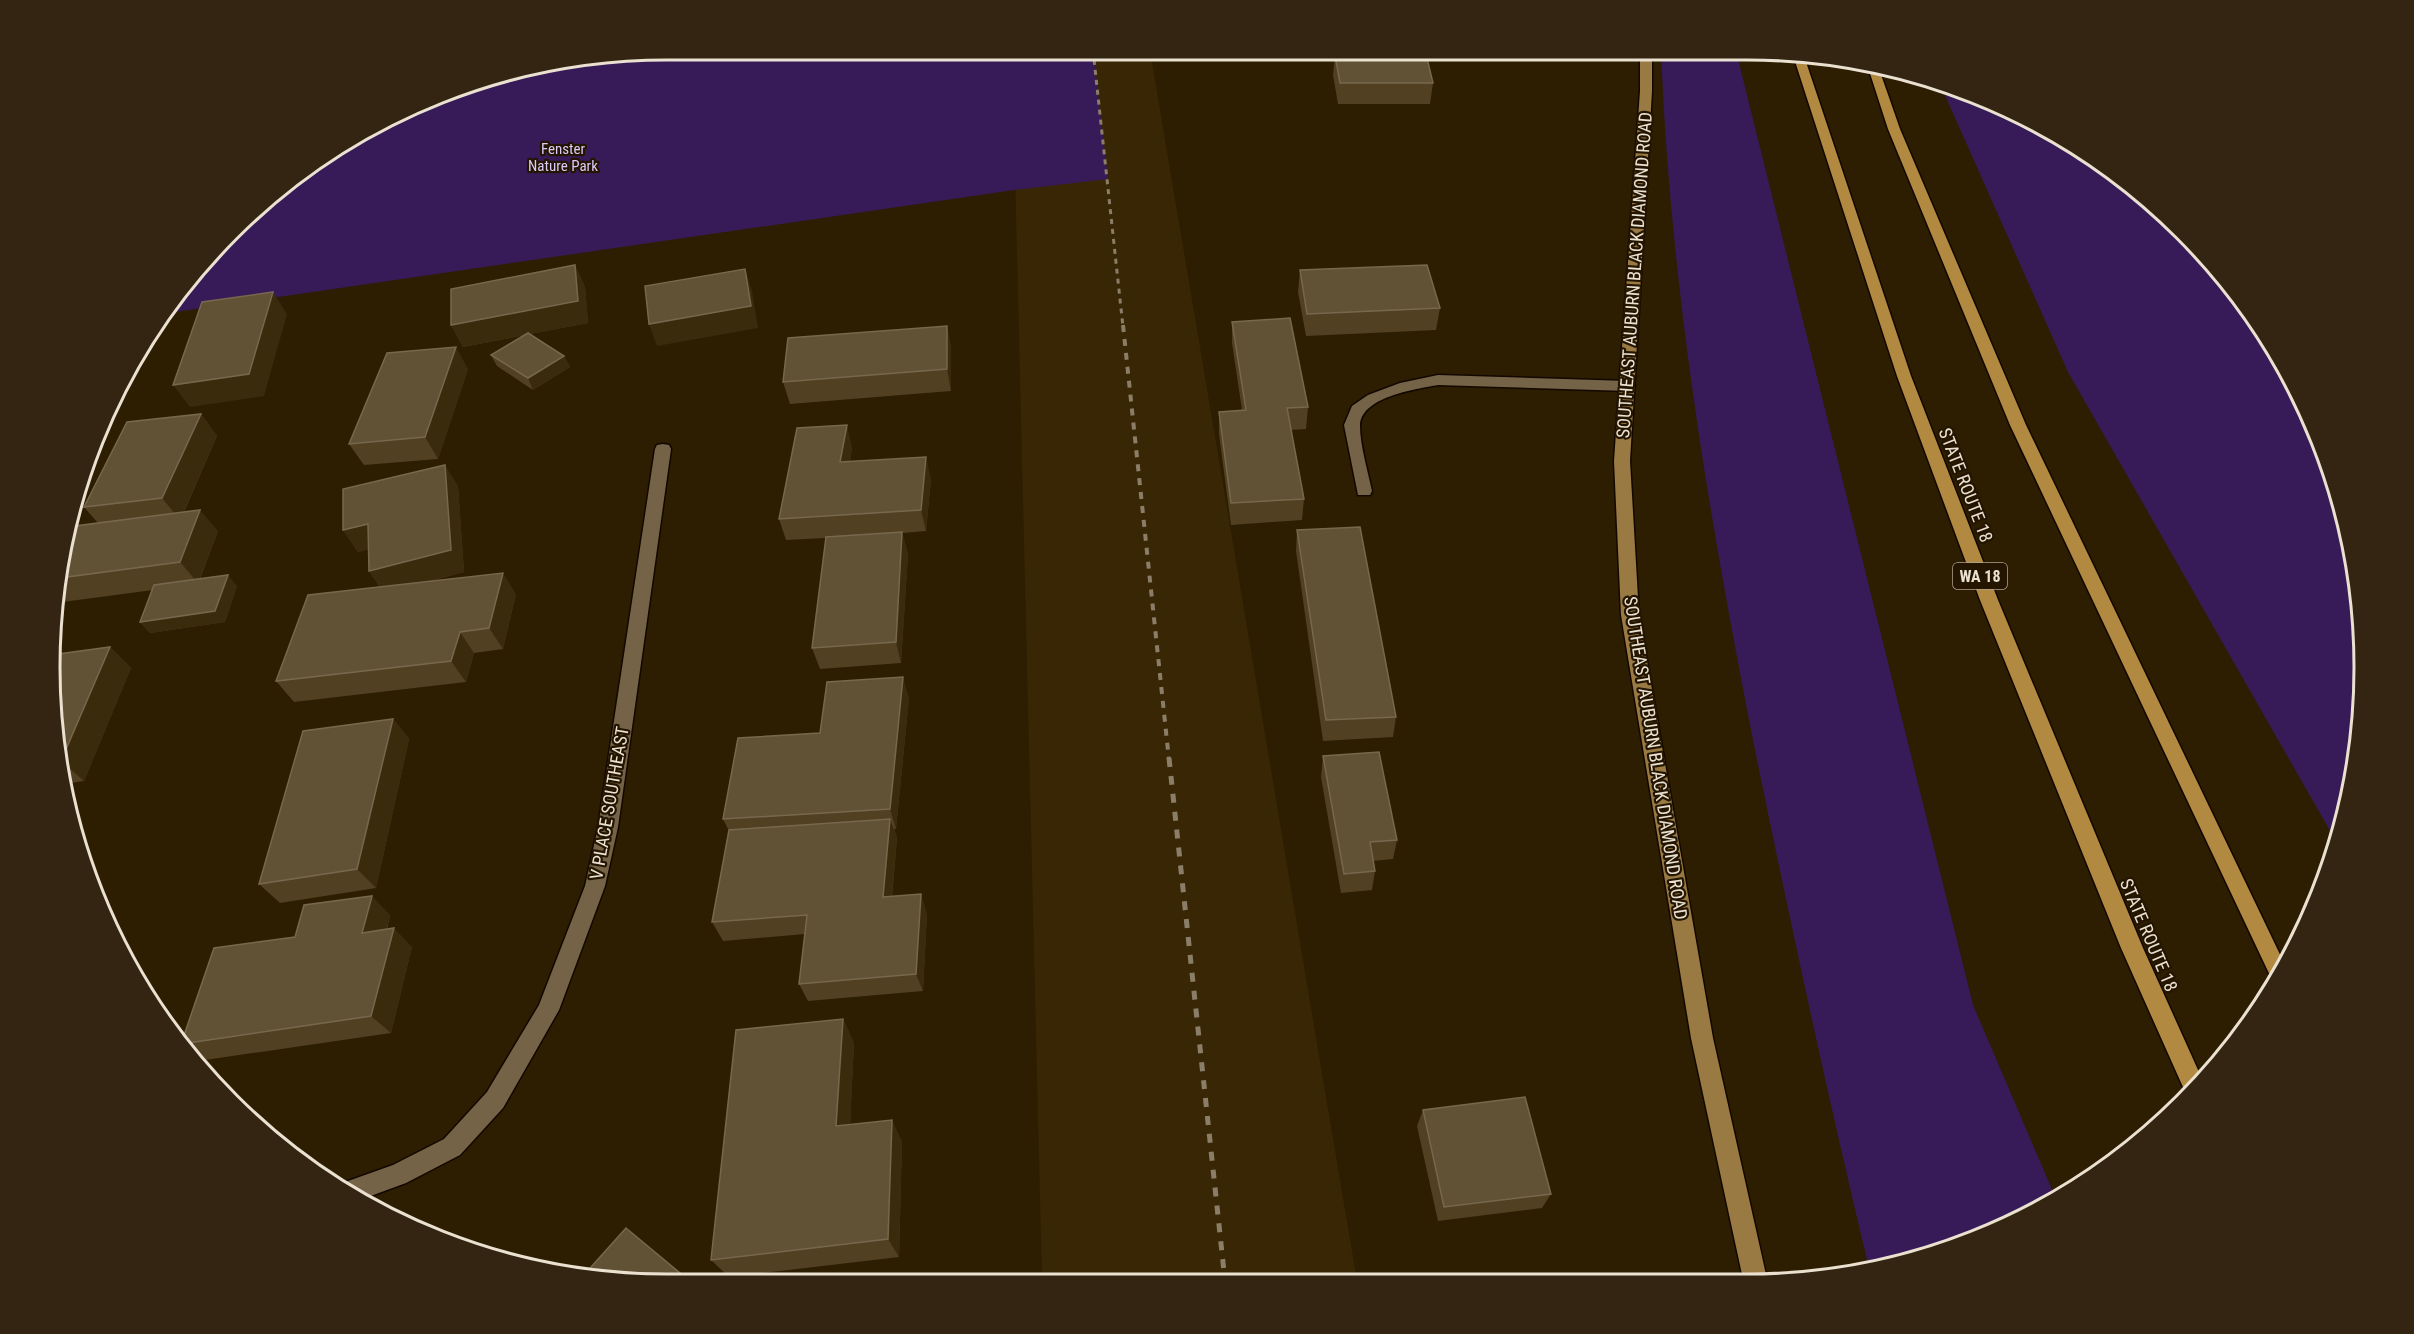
<svg xmlns="http://www.w3.org/2000/svg" width="2414" height="1334" font-family="'Roboto Condensed',sans-serif">
<style>
.built{fill:#382604}
.green{fill:#371b59}
.lines{fill:none;stroke-linecap:round;stroke-linejoin:round}
.minor-casing{stroke:#130800;stroke-width:3}
.major-casing{stroke:#130800;stroke-width:3}
.highway-casing{stroke:#130800;stroke-width:3}
.minor{fill:#756347;fill-rule:evenodd}
.major{fill:#997a43;fill-rule:evenodd}
.highway{fill:#b18940;fill-rule:evenodd}
.rail-far2{stroke:#8b7e68;stroke-width:3;stroke-dasharray:5 5;stroke-linecap:butt}
.rail-far1{stroke:#8b7e68;stroke-width:4;stroke-dasharray:7 7;stroke-linecap:butt}
.rail{stroke:#8b7e68;stroke-width:5;stroke-dasharray:9 9;stroke-linecap:butt}
.wall{fill:#514022}
.shaded-wall{fill:#3b2b0d}
.building{fill:#615135;stroke:#77684d;stroke-width:1.5}
.labels{text-anchor:middle;dominant-baseline:central;stroke-width:4.5;stroke-linejoin:round;paint-order:stroke}
.far-park-label{font-size:15px;fill:#dbcbf8;stroke:#231500}
.shield{fill:#231500;stroke:#afa492;stroke-width:1.5}
.shield-label{font-size:16px;font-weight:bold;fill:#ebe1d1}
.street-label{font-size:18px;fill:#ebe1d1;stroke:#231500}
.rim{fill:none;stroke:#ebe1d1;stroke-width:3}
</style>
<rect width="100%" height="100%" fill="#2d1e02"/>
<path class="built" d="M1012 50H1150L1357 1281 1042 1282Z"/>
<path class="green" d="M667 50H1093L1108 179 1014 190 161 314 203 260 291 177 359 132 468 82 547 61Z
M1661 51H1736L1973 1005 2056 1199 1983 1238 1869 1268C1827 1093 1789 917 1753 740 1708 512 1670 283 1661 51Z
M1940 84 2055 132 2154 203 2237 291 2301 394 2343 507 2363 626 2359 747 2337 843 2068 372Z"/>
<g class="lines">
<g class="minor-casing">
<path id="minor" d="M1438 375 1628 381 1635 386 1628 391 1438 385C1416 389 1360 397 1360 426 1360 445 1368 472 1372 491L1370 495H1358L1344 425 1352 406 1368 395 1400 383Z
M663 444 669 445 671 449 618 827 605 886 559 1010 503 1108 460 1155 406 1183 357 1201 336 1187 337 1185 393 1165 444 1139 487 1092 539 1005 585 886 598 827 655 449 657 445Z"/>
</g>
<g class="major-casing">
<path id="major" d="M1640 51H1652V91L1630 461 1639 615 1713 1038 1767 1279H1743L1691 1038 1621 615 1614 461 1640 91Z"/>
</g>
<g class="highway-casing">
<path id="highway" d="M1792 52 1803 53 1911 376 1998 600 2143 948 2203 1081 2187 1096 2121 948 1980 600 1897 376Z
M1867 64 1878 66 1900 129 2026 425 2286 967 2275 986 2010 425 1888 129Z"/>
</g>
<use href="#minor" class="minor"/>
<use href="#major" class="major"/>
<use href="#highway" class="highway"/>
<path class="rail-far2" d="M1093 50 1123 327"/>
<path class="rail-far1" d="M1123 325 1169 760"/>
<path class="rail" d="M1169 758 1225 1281"/>
</g>
<path class="wall" d="M1335 55 1433 83 1430 104H1338L1333 75Z
M575 265 585 287 588 323 530 334 564 356 570 367 533 390 497 366 491 355 525 335 463 347 451 325Z
M1300 270 1440 308 1436 330 1306 336 1298 292Z
M1232 322 1308 407 1306 429 1291 430 1304 499 1302 520 1231 525 1219 434V412L1242 410 1232 343Z
M947 326 951 348V391L790 404 783 382Z
M468 369 438 459 364 465 349 444Z
M201 414 217 436 184 512 218 531 200 579 237 586 225 622 150 633 140 622 153 590 55 603 67 527 98 523 84 507Z
M852 447 850 461 931 479 926 531 902 533 908 554 901 663 820 669 812 648 826 538 786 540 779 519Z
M458 486 464 572 426 582 516 594 503 649 474 653 466 682 294 702 276 681 380 587 369 571V549L358 552 343 530Z
M1297 530 1396 717 1393 737 1323 741 1296 551Z
M110 647 131 668 84 781 64 784 51 708Z
M909 698 896 829H894L897 838 892 897 927 913 923 991 808 1001 799 984 805 934 723 941 712 922 729 831 723 819 820 733Z
M393 719 409 739 376 888 280 903 259 884Z
M1323 756 1397 840 1393 859 1373 861 1375 871 1372 890 1341 893 1321 777Z
M390 915 387 930 412 947 391 1033 205 1060 181 1044 295 937Z
M843 1019 854 1043 850 1124 902 1141 899 1257 729 1277 711 1260Z
M1423 1110 1551 1194 1542 1208 1438 1221 1417 1126Z"/>
<path class="shaded-wall" d="M575 265 585 287 588 323 463 347 451 325Z
M745 269 752 291 758 328 657 346 649 324Z
M273 292 287 314 264 396 190 407 173 385Z
M947 326 951 348V391L947 369Z
M456 347 468 369 438 459 425 437Z
M564 356 570 367 533 390 528 378Z
M201 414 217 436 180 520 162 498Z
M847 425 852 447 847 484 840 462Z
M926 457 931 479 926 531 921 510Z
M445 465 458 486 464 572 384 592 369 571Z
M200 510 218 531 198 583 180 562Z
M368 524 383 546 358 552 343 530Z
M902 532 908 554 901 663 896 642Z
M503 573 516 594 503 649 489 628Z
M228 575 237 586 225 622 150 633 140 622Z
M460 632 474 653 466 682 451 661Z
M110 647 131 668 84 781 61 761Z
M903 677 909 698 896 829 890 809Z
M393 719 409 739 376 888 357 869Z
M890 819 897 838 890 916 883 897Z
M921 894 927 913 923 991 916 974Z
M372 896 390 915 381 952 362 933Z
M394 928 412 947 391 1033 371 1016Z
M843 1019 854 1043 849 1147 836 1126Z
M892 1120 902 1141 899 1257 888 1239Z"/>
<path class="building" d="M1426 54 1433 83H1340L1335 55Z
M575 265 578 301 451 325V289Z
M1427 265 1440 308 1307 314 1300 270Z
M745 269 751 306 649 324 645 286Z
M273 292 249 374 173 385 202 302Z
M1290 318 1308 407 1287 408 1304 499 1231 503 1219 412 1246 410 1232 322Z
M947 326V369L783 382 788 338Z
M528 333 564 356 528 378 491 355Z
M456 347 425 437 349 444 387 353Z
M201 414 162 498 84 507 127 422Z
M847 425 840 462 926 457 921 510 779 519 797 428Z
M445 465 451 550 369 571 368 524 343 530V489Z
M200 510 180 562 59 578 67 527Z
M1360 527 1396 717 1326 720 1297 530Z
M902 532 896 642 812 648 826 537Z
M503 573 489 628 460 632 451 661 276 681 308 595Z
M228 575 215 611 140 622 154 585Z
M110 647 61 761 60 762 51 708V655Z
M903 677 890 809 723 819 738 738 820 733 827 682Z
M393 719 357 869 259 884 303 731Z
M1379 752 1397 840 1370 842 1375 871 1344 874 1323 756Z
M890 819 883 897 921 894 916 974 799 984 807 915 712 922 729 830Z
M372 896 362 933 394 928 371 1016 181 1044 214 948 295 937 304 905Z
M843 1019 836 1126 892 1120 888 1239 711 1260 736 1030Z
M1525 1097 1551 1194 1444 1207 1423 1110Z
M626 1228 692 1283H627L583 1276Z"/>
<g class="labels">
<g class="far-park-label">
<text x="563" y="149">Fenster<tspan x="563" dy="17">Nature Park</tspan></text>
</g>
<rect class="shield" x="1953" y="563" width="54" height="26" rx="4.5"/>
<g class="shield-label">
<text x="1980" y="576">WA 18</text>
</g>
<g class="street-label">
<text transform="translate(1634 275) rotate(-86)">SOUTHEAST AUBURN BLACK DIAMOND ROAD</text>
<text transform="translate(1966 485) rotate(69)">STATE ROUTE 18</text>
<text transform="translate(1656 758) rotate(81)">SOUTHEAST AUBURN BLACK DIAMOND ROAD</text>
<text transform="translate(609 803) rotate(-80)">V PLACE SOUTHEAST</text>
<text transform="translate(2149 935) rotate(67)">STATE ROUTE 18</text>
</g>
</g>
<path d="M0 0H2414V1334H0ZM667 60H1747A607 607 0 0 1 2354 667V667A607 607 0 0 1 1747 1274H667A607 607 0 0 1 60 667V667A607 607 0 0 1 667 60Z" fill="#332511" fill-rule="evenodd"/>
<path class="rim" d="M667 60H1747A607 607 0 0 1 2354 667V667A607 607 0 0 1 1747 1274H667A607 607 0 0 1 60 667V667A607 607 0 0 1 667 60Z"/>
</svg>
